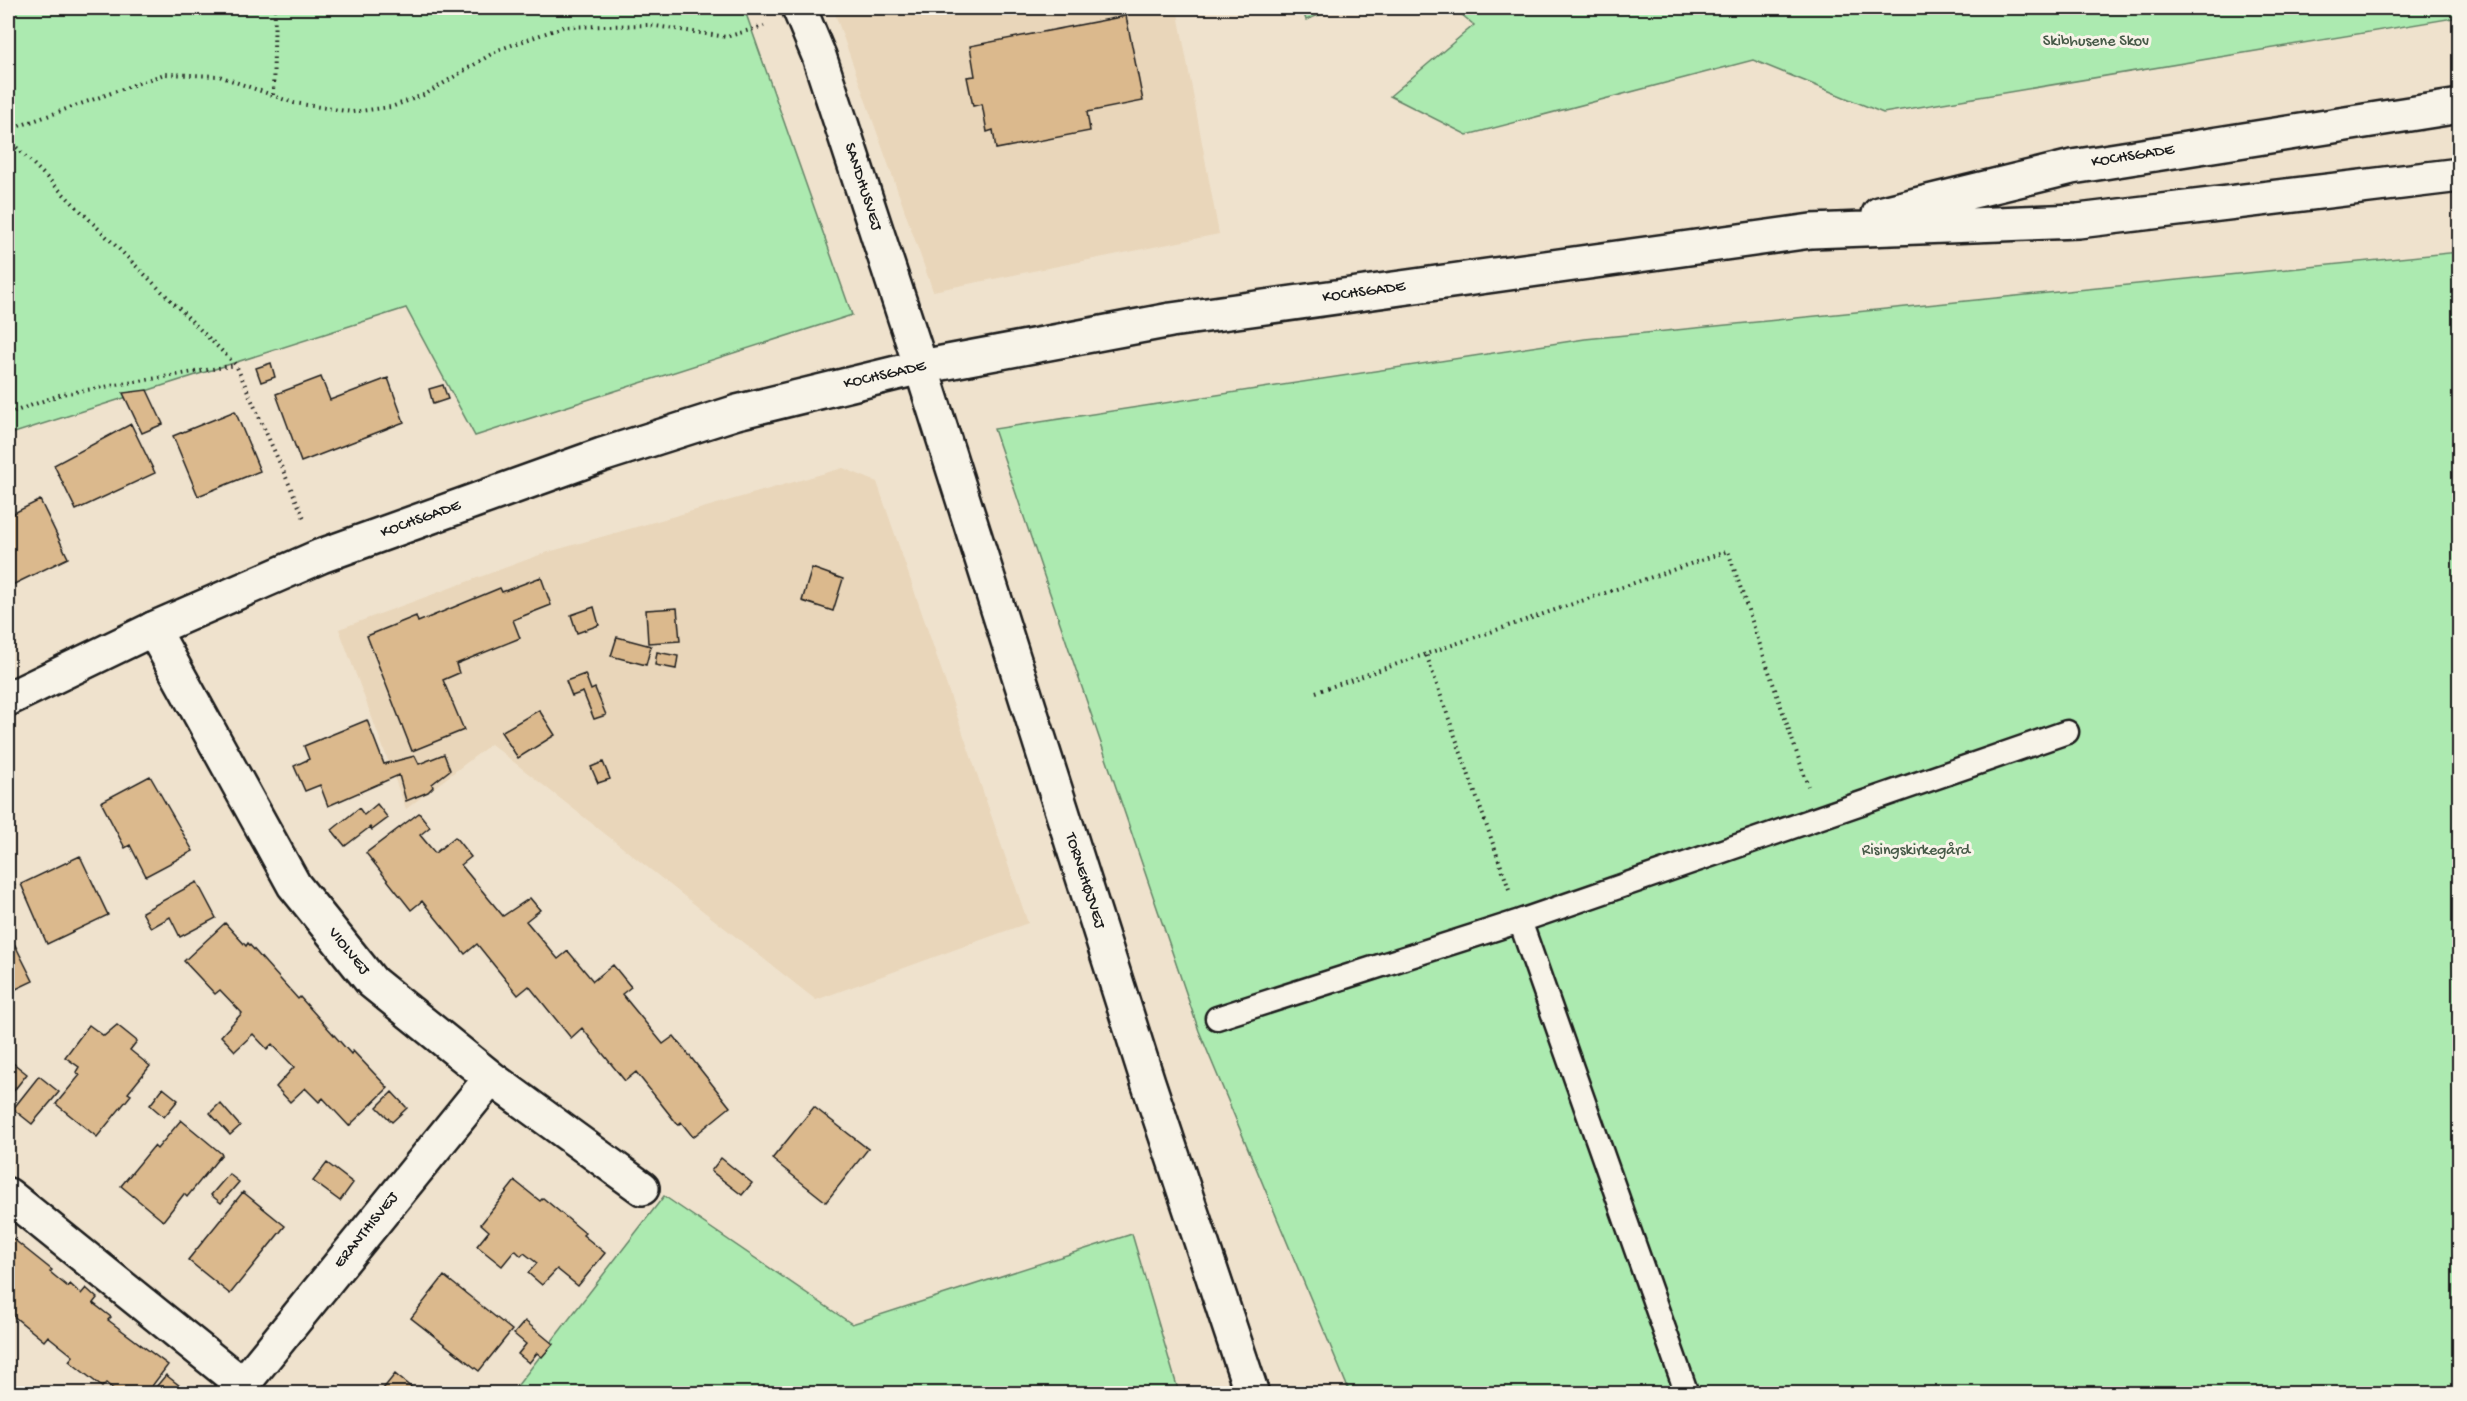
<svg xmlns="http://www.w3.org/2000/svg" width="2467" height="1401" font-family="'Gochi Hand',sans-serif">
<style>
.built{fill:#e9d6ba}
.green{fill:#aceab0;stroke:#648366;stroke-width:1.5}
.building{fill:#dbb98d;stroke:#1c1c1c;stroke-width:1.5}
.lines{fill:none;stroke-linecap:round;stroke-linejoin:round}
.service-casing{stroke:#1c1c1c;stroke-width:27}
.minor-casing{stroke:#1c1c1c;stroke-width:38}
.tertiary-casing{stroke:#1c1c1c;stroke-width:38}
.path{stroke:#1c1c1c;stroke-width:4;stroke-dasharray:1.5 4.5;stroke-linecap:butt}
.service{stroke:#f7f3e8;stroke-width:22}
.minor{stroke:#f7f3e8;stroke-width:33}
.tertiary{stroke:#f7f3e8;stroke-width:33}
.labels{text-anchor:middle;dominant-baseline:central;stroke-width:6;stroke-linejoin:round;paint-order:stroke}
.park-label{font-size:16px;fill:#475a48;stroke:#f7f3e8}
.street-label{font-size:16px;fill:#1c1c1c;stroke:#f7f3e8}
</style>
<rect width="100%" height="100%" fill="#efe2cd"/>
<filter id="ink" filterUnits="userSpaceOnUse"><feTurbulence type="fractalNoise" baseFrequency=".0167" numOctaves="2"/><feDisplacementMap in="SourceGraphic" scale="12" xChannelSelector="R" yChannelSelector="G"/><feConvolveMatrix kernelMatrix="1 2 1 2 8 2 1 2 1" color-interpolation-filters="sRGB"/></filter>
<g filter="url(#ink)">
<path class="built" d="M833 8H1177L1219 234 933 291Z
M843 468 877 482 1028 923 816 1000 491 744 406 809 339 629 545 553Z"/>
<path class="green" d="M8 8H744L852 315 475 436 406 308 8 435Z
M1302 8H1337L1306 20Z
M1454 8H2459L2460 17 1883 113 1753 60 1467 135 1390 96 1474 25Z
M2459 252V1393H1350L1199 1031 994 429 1585 339Z
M664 1196 852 1324 1132 1234 1179 1393 511 1394Z"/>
<path class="building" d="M1126 16 1143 101 1087 112 1090 131 996 149 993 130 987 132 982 104 973 106 967 77 975 76 970 46Z
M271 363 275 377 261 382 256 368Z
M321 377 330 400 388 378 404 422 301 462 276 394Z
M443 385 448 399 433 404 429 389Z
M147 390 163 424 142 433 123 393Z
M235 411 260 471 198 496 173 436Z
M131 424 155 473 76 510 54 465Z
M40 500 68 558 8 587V516Z
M812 568 843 579 833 611 802 601Z
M541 577 551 605 513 620 520 638 456 664 459 673 443 680 464 730 412 751 367 636 416 616 418 622 500 588 502 592Z
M594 607 599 625 577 633 571 615Z
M677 608 680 641 648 643 646 610Z
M617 637 651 646 646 665 611 656Z
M657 652 678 656 676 669 655 665Z
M585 674 591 690 595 688 606 715 594 719 583 692 572 696 566 681Z
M539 710 555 735 518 758 501 732Z
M367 720 384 764 415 756 419 764 444 754 450 770 432 784 433 787 428 792 406 801 399 775 328 806 320 785 305 791 294 766 309 759 304 746Z
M603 762 610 779 598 783 591 767Z
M150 776 193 851 146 876 130 845 125 848 101 802Z
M377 804 388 818 372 830 370 827 345 846 332 830 359 808 364 815Z
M419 813 430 827 420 835 435 853 455 837 471 857 461 865 503 916 530 898 540 910 526 921 558 959 568 951 593 981 613 965 631 987 622 994 663 1044 674 1036 730 1107 693 1137 681 1122 678 1125 636 1072 625 1081 582 1028 571 1038 529 986 518 995 477 944 465 954 422 901 411 910 366 853Z
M80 856 108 915 47 944 21 884Z
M8 869 15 885 8 889Z
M197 882 216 918 180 937 170 917 151 928 142 912Z
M225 923 246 946 248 943 298 999 300 997 351 1054 353 1051 388 1088 349 1126 323 1098 319 1102 305 1088 290 1102 276 1087 294 1067 272 1044 267 1049 253 1034 235 1051 221 1036 242 1013 220 990 215 994 184 961Z
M15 945 33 981 14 990 8 978V949Z
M89 1025 104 1036 117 1025 137 1041 130 1050 150 1066 128 1093 131 1095 97 1137 56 1104 80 1075 76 1072 79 1067 65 1057Z
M8 1059 27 1074 8 1098Z
M39 1076 59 1092 32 1124 13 1109Z
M163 1088 178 1100 164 1117 150 1105Z
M392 1092 407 1108 392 1122 377 1107Z
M220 1103 240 1126 230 1135 210 1113Z
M814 1107 868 1149 826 1202 772 1159Z
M181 1120 222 1154 187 1197 184 1194 163 1221 121 1186 154 1146 157 1149Z
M721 1158 752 1183 742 1195 711 1171Z
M327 1163 353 1183 340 1201 313 1181Z
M229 1174 239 1182 221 1203 211 1195Z
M515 1181 540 1201 543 1198 585 1233 583 1235 605 1253 578 1286 557 1269 542 1285 528 1273 537 1263 524 1253 521 1256 515 1250 502 1266 477 1246 489 1231 481 1224Z
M243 1192 285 1226 230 1294 188 1260Z
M12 1238 52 1270 50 1272 68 1287 70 1284 81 1294 86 1288 97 1298 93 1303 111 1317 108 1320 168 1365 146 1394H119L106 1383 102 1387 69 1361 73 1356 48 1336 44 1341 11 1314 14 1309 8 1303V1239L10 1241Z
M444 1276 512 1330 479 1371 411 1318Z
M525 1321 553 1344 542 1357 537 1353 529 1363 518 1354 526 1344 514 1334Z
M395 1374 419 1394H379Z
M166 1375 185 1390 182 1394H150Z"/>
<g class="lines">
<g class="service-casing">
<path id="service" d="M1520 921 1687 1394
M1217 1018 1520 921 2067 732"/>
</g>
<g class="minor-casing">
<path id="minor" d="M921 367 1148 1082 1252 1394
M153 629 294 885 372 982 491 1078 642 1188
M8 1195 242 1384
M235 1394 491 1078"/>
</g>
<g class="tertiary-casing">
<path id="tertiary" d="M799 8 819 56 921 367
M1879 214 2072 167 2460 106
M8 699 153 629 321 556 602 455 737 412 921 367 1171 320 1811 231 2078 221 2460 175"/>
</g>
<path class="path" d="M273 95 275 8
M8 130 164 74 219 76 294 103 352 112 391 107 426 94 498 50 563 27 649 25 726 37 764 26
M8 139 236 365 305 520
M8 414 62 394 236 365
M1316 692 1426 654
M1509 889 1426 654 1728 551 1808 786"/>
<use href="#service" class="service"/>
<use href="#minor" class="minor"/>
<use href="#tertiary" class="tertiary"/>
</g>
</g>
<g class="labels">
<g class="park-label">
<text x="2096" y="42">Skibhusene Skov</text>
<text x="1916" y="851">Risingskirkegård</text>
</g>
<g class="street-label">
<text transform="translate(2133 157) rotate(-9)">KOCHSGADE</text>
<text transform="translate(862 187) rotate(72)">SANDHUSVEJ</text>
<text transform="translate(1364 293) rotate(-8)">KOCHSGADE</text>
<text transform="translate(885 376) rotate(-13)">KOCHSGADE</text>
<text transform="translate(421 520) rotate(-20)">KOCHSGADE</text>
<text transform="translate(1084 881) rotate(72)">TORNEHØJVEJ</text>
<text transform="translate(348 952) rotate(51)">VIOLVEJ</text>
<text transform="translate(367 1231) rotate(-51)">ERANTHISVEJ</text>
</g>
</g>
<rect width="2467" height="1401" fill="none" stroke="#f7f3e8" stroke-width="30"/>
<rect x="15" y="15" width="2437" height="1371" fill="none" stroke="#1c1c1c" stroke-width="2" filter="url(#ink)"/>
</svg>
